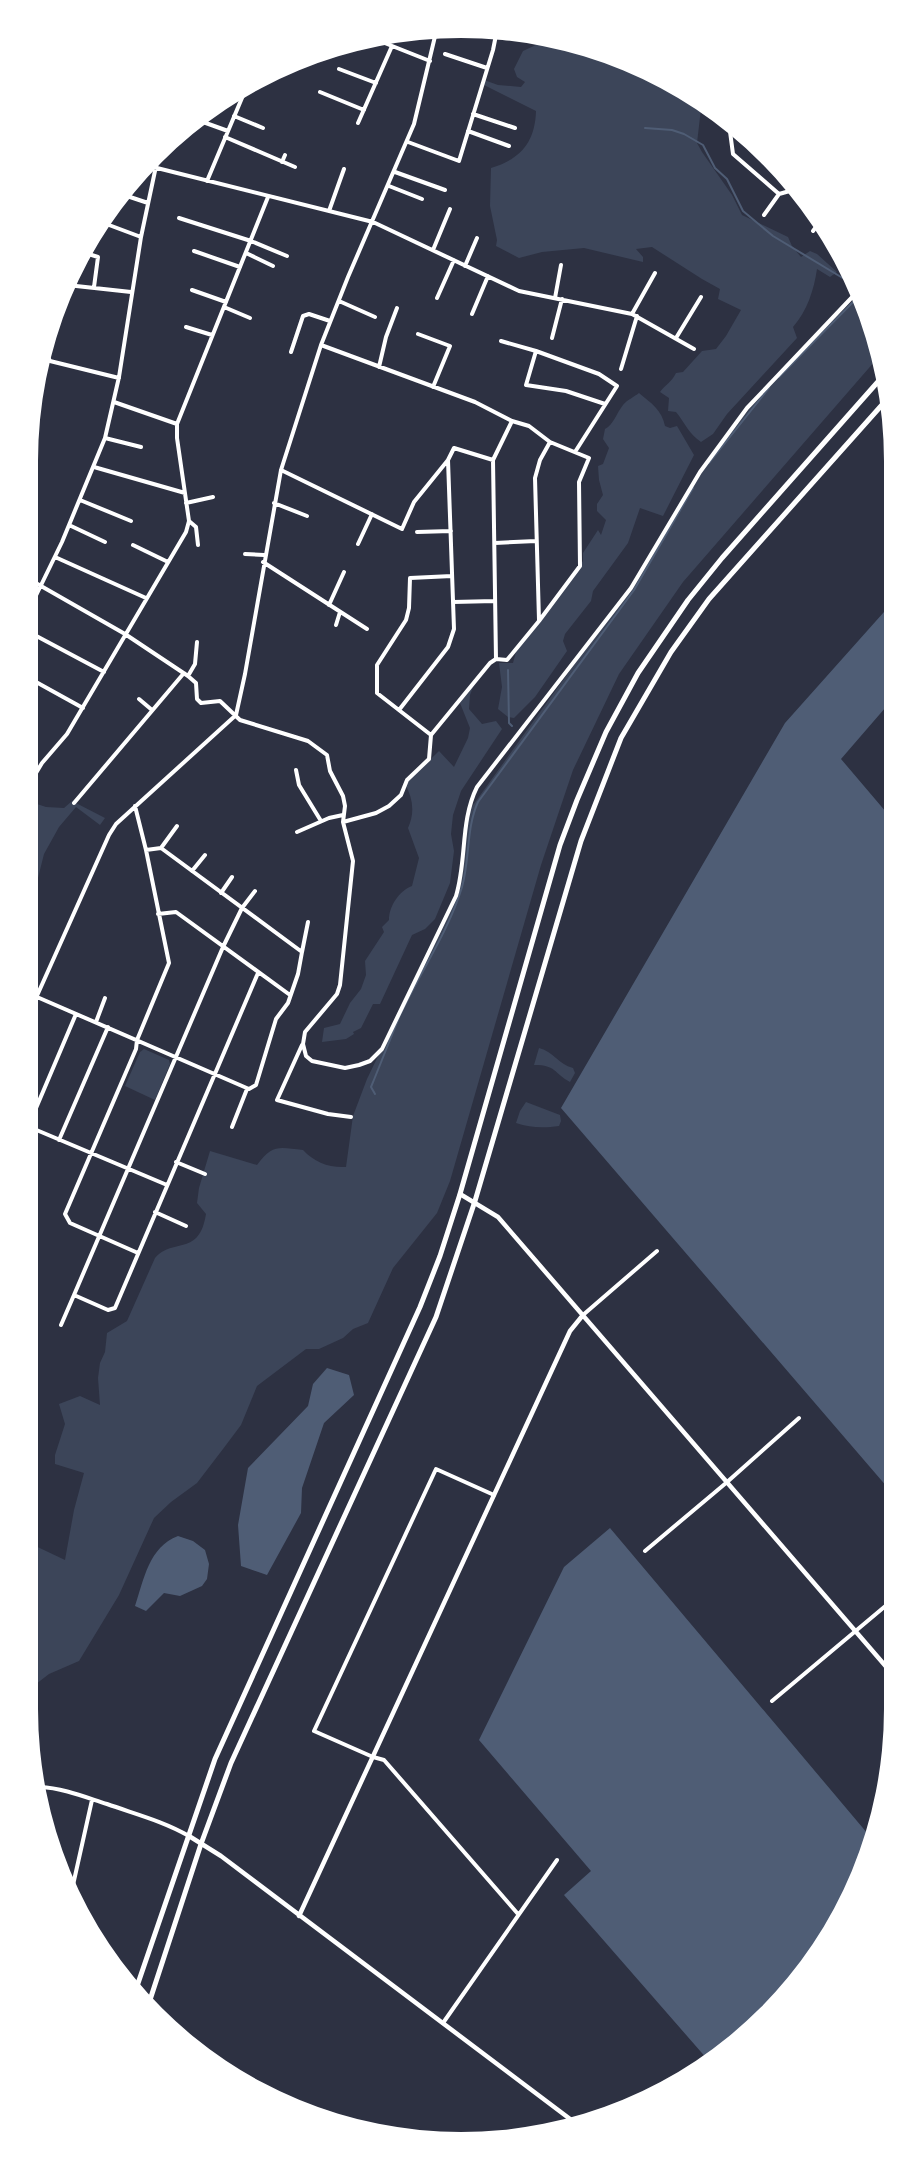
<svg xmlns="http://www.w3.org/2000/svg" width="922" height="2170" font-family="Signika,sans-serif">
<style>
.green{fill:#3c4559}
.water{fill:#4f5d75}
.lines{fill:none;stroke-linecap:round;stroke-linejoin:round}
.stream{stroke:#4f5d75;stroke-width:2}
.minor{stroke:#fff;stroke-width:4}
.tertiary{stroke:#fff;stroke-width:4.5}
.secondary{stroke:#fff;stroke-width:5}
</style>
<rect width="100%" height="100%" fill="#2d3142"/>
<path class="green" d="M551 38 601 50 702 100 697 143 702 152 732 195 742 215 788 237 792 246 801 257 810 251 817 254 837 272 830 277 817 269C814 290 807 311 793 327L797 338 727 414 713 434 701 442C689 434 685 423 676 412L668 411 669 398 660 392C665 385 672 382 676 373L683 372 702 351 716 349 726 336 741 310 718 299 720 289 702 279 652 247 636 249 643 257V262L584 248 542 252 519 258 496 246 497 240 490 206 491 168C521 159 535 142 536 111L482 84 484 80 498 85 521 87 525 82 517 77 514 69 523 51Z
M853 302 875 361 683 582 619 674 573 770 541 865 450 1181 437 1213 393 1268 368 1323 353 1329 343 1338 319 1349H306L257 1386 241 1425 223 1449 197 1483 171 1502 154 1518 119 1595 79 1661 49 1674 27 1691V1619L29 1614 27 1612V1542L65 1560 74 1510 84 1473 55 1464V1455L65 1424 59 1404 80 1396 100 1405 98 1378 100 1363 105 1352 107 1333 127 1321 155 1258C174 1237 199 1257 206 1214L197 1203 199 1188 210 1151 257 1165C272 1144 279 1147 303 1150 314 1162 329 1168 346 1167L353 1116 367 1079 455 897 462 860 463 829 471 808 651 558 699 471 767 387Z
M639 393C651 403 662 410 665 426L670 428 677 426 694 455 663 516 640 508 628 543 593 591 591 601 565 634 563 641 567 651 535 697 514 718 508 717 498 709 502 687 499 663H513L517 648 583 561V553L598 530 601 535 606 520 597 511V504L603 495 599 480 598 466 603 464 609 448 603 439 605 429C614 424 616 414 623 405 627 400 634 397 639 393Z
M475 682 470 695 469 709 482 724 496 721 502 729 461 791 453 815 451 834 454 851 450 883 435 919 425 929 412 935 380 1004H373L361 1028 353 1032 354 1034 346 1039 322 1042 324 1028 340 1024 350 1003 361 989 366 975 365 961 384 932 382 927 389 920C389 906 399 891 412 886L419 858 408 828C415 813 413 798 405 784L439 751 454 767 468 738 470 728 460 703Z
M27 788 37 804 46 807 64 808 72 801 105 818 100 825 76 807 59 827 44 854 38 878 29 899 27 918Z
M539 1048C554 1052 558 1064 573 1068L575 1073 570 1082C553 1073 557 1065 534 1065Z
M144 1049 169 1060 170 1064 155 1100 125 1086 140 1052Z
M526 1102 560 1115 561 1121 559 1126C544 1128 531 1128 516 1123L520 1111Z"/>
<path class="water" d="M892 603V700L841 759 892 819 894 1495 561 1108 785 723Z
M327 1368 349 1375 354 1395 324 1423 302 1488 301 1513 267 1575 241 1566 238 1525 248 1468 308 1406 313 1384Z
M610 1528 873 1840 872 1849 837 1926 788 1995 708 2060 564 1895 591 1871 479 1740 564 1567Z
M178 1536 193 1541 205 1550 209 1564 207 1579 202 1586 180 1596 164 1593 146 1611 135 1606C144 1579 149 1547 178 1536Z"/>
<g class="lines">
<path class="stream" d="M645 128 672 130 684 134 703 145 715 168 727 179 743 211 773 236 846 280 853 286 854 294
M855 300 866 321
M779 377 855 300
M709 463 769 388
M508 670 509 723 512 726
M375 1094 371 1087C381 1063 390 1039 400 1015 420 972 448 933 462 887 470 859 466 828 478 802L634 590 693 488"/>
<path class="minor" d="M372 38 430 61
M445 54 487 68
M339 69 376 83
M269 72 277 76
M320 92 364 110
M473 114 515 128
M234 116 263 128
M203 122 228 131
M358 123 392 46
M729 124 733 154 779 194 797 189
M468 131 509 146
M225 137 295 167
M408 142 459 161 493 50 497 30
M282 162 285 155
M145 165 373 222 519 291 632 314 694 349
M395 172 445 190
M207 181 247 86
M389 186 422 199
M121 194 148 203
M329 211 344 169
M764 215 779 194
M179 218 251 241 287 256
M101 222 141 237
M813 231 819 223
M433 250 450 209
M194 251 240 267
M82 252 98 257 94 287
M246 253 273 266
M465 266 477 238
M67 285 131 292
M192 290 226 302
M437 298 454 260
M555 298 561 265
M339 301 375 317
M224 307 250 318
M472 314 488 276
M632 314 655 273
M51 319 55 320
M186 327 212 335
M418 334 450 346 433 387
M552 338 562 299
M676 338 701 297
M501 341 536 351
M321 345 475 402 512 421 529 426 550 442 589 458 579 482 580 566 539 621 507 660 496 659 490 663 431 735 377 693V665L406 620 409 608 410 578 452 576
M45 350 50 361 119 378
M291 352 303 316 309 314 330 321
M379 367 386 337 397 308
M621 369 637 316
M114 402 177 424
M105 438 141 447
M575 452 617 386 599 374 536 351 526 385 566 391 605 404
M94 467 185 493
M281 470 402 529 414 502 448 460
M80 500 131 521
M186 503 213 497
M274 503 307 516
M189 521 196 527 198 545
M69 525 105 542
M417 532 451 531
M495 543 536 541
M358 544 372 514
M133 545 168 562
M245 554 264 555
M55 557 146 598
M263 562 367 629
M27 578 125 634 188 676 196 683 197 699 201 703 220 701 240 720 308 741 327 755 330 771 343 796 345 806 343 822 353 861 340 985 337 994 305 1032 303 1044 306 1056 312 1061 345 1068 359 1065 370 1061 382 1049 456 896C467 860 460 821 477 787L631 588 700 472 747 408 857 292
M453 602 495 601
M329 605 344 572
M27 614 62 542 105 438 119 377 141 237 159 152
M539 620 535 478 540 460 550 442
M336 625 340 612
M27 631 104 672
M496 659 493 460 512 421
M188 676 195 664 197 642
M27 677 83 708
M139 699 152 710
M399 710 448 647 454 629 448 460 454 448 493 460
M296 770 299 785 321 821
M27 774 33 777
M27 788 42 763 67 734 186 532 189 521 177 438V424L268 197
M74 803 184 673
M135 806 146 850 169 963 137 1040 136 1049 65 1214 70 1223 138 1253
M343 822 376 813 389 806 401 795 407 780 429 759 431 735
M297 832 329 818 343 815
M161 848 177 826
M192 871 205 855
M255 891 242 908 223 947 74 1295 108 1310 115 1308 258 973
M221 893 232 877
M158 914 176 912 290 995
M302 952 308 922
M37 997 249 1089 256 1085 276 1019 288 1003 298 974 302 952 161 848 146 850
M27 1018 109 835 116 824 236 715 245 674 281 470 321 345 348 277 414 124 437 28
M96 1022 105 998
M302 1045 277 1100 328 1114 351 1117
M27 1126 167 1185
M28 1127 76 1014
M232 1127 247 1089
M59 1140 108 1027
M176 1162 205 1174
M155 1212 186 1226
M583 1315 657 1251
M61 1325 74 1295
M494 1495 436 1469 314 1731 373 1757 384 1760 518 1914
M645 1551 726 1483 799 1418
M772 1701 895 1598
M40 1787C63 1788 85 1797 107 1804 135 1814 163 1821 189 1836
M71 1894 92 1800
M443 2023 557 1860"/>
<path class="tertiary" d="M460 1194 498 1217 895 1677
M189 1836 221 1856 578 2125
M299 1916 570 1331 583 1315"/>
<path class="secondary" d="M134 1995 215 1759 420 1307 440 1256 460 1194 560 845 577 800 606 732 638 673 688 600 722 558 883 376
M148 2006 201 1844 231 1763 436 1317 475 1201 581 841 621 738 671 652 709 599 889 397"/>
</g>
<path d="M0 0H922V2170H0ZM461 38H461A423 423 0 0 1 884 461V1709A423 423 0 0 1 461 2132H461A423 423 0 0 1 38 1709V461A423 423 0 0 1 461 38Z" fill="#fff" fill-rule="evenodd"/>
</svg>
